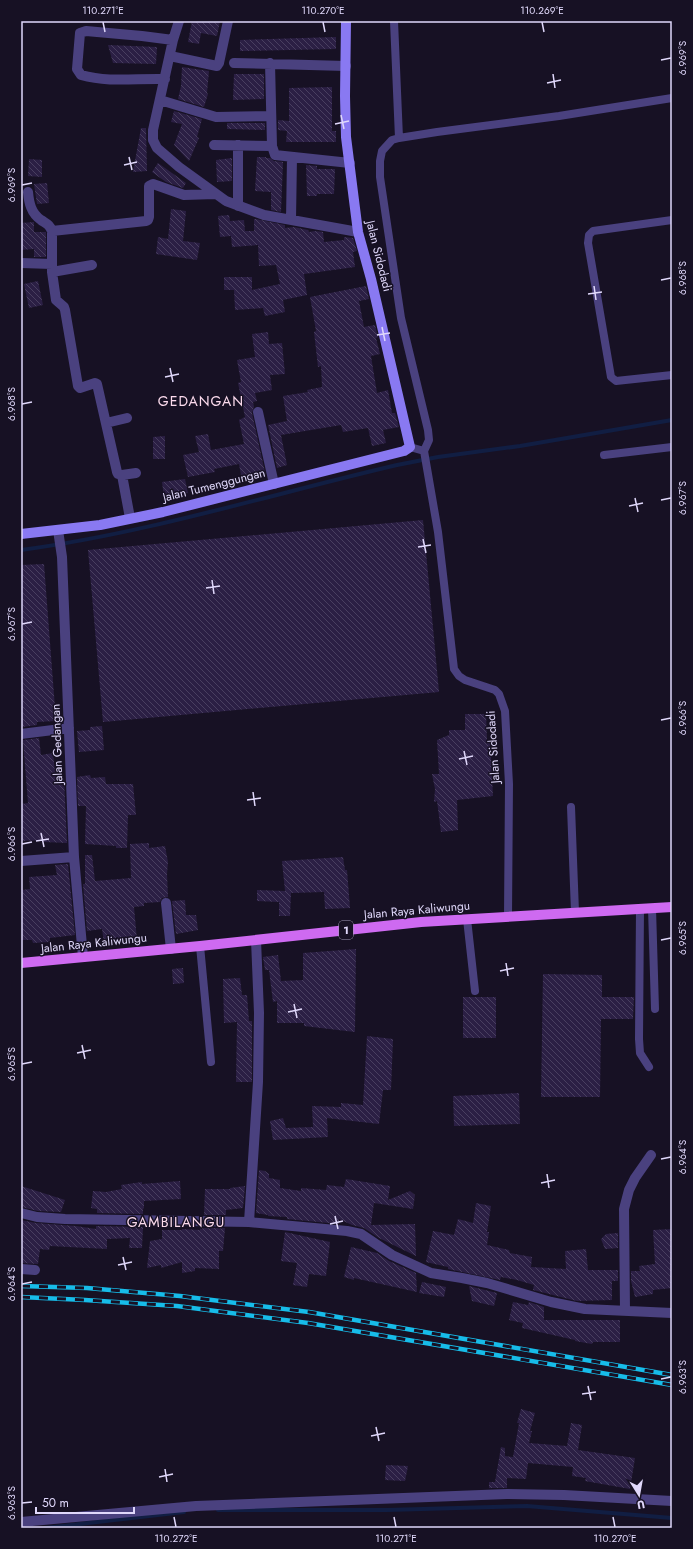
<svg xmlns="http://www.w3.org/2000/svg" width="693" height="1549" font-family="Jost,sans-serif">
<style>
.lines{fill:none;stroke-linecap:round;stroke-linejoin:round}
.stream{stroke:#111e43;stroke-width:4}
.building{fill:url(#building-back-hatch)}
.lane{stroke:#4a417f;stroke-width:8}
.street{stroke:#4a417f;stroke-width:10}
.secondary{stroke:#8979f2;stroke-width:10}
.primary{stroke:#ce6af1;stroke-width:10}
.rail-casing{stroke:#17bce9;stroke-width:4.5}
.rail{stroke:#171124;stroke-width:3;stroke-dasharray:9;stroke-linecap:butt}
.ticks{fill:none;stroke:#e0d8fb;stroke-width:1.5}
.labels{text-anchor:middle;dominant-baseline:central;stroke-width:3;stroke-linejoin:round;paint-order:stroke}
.shield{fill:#171124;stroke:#a49cba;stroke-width:1}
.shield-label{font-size:11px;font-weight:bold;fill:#e0d8fb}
.street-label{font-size:12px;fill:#e0d8fb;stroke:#171124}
.quarter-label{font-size:14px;letter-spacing:1px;fill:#fbdaec;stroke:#171124}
.neatline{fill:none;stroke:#e0d8fb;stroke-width:1.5}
.ticks-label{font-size:10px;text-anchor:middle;fill:#e0d8fb}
</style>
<defs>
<pattern id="building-back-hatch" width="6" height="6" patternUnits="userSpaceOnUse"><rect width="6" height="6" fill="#2b1f44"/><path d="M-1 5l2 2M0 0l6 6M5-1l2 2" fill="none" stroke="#493f60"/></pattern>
</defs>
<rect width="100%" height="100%" fill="#171124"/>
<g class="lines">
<path class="stream" d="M21 550C148 533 272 494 397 465L438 457 520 446 672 420
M218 1510H387L527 1506 672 1518
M45 1528 184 1512"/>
</g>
<path class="building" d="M192 21H220L217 36 201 33 199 44 188 42Z
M336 37V49L240 51V40Z
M108 45 157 47 156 64 113 63Z
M182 67 209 71 207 93 208 94 204 107 178 99 181 86Z
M234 74H264V99L233 100Z
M332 87V131H336V142H286L287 131 278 130V120L289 121V88Z
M174 111 202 119 197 137 199 138 189 161 174 145 182 124 171 122Z
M227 123H265V130L227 129Z
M141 128H146L147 171 133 172Z
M257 157H266V158H270L274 161 283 162 281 212 271 210V192L255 191Z
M232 158V181L217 182 216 160Z
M29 159 42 160V177L28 176Z
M158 163 186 183 183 188 166 182 152 172Z
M306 165 317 166V169H335L334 194H317V196H307Z
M47 183 49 203 37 204 34 184Z
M171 209 186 211 183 241 200 243 197 260 156 254 158 237 168 239Z
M229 215 230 221 244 220 245 231H254V219H256L285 225V228L294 227 308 230 309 232 315 231 323 232 324 242 344 240V237L353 238 357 251 353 252 355 267 304 274 307 295 283 300 285 312 265 316 263 308 235 310 234 290H224V277H252V290L280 284 276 265 259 266 258 245 232 247 231 236 220 237 218 216Z
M34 222V232H46V257H34V249L21 250V223Z
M38 281 43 305 29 308 24 284Z
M366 286 369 299 359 301 364 327 375 325 378 337 376 338 380 354 371 356 377 393 388 390 392 413H395L399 427 383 430 386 443 372 446 368 428 343 432 341 425 281 435 287 465 277 468 268 425 287 421 283 396 308 392 307 390 322 387 321 366 318 367 314 332 316 331 310 297Z
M268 332 269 344 282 343 285 374 270 375 272 390 255 393 257 401 253 402 254 407 252 413 266 477 242 481 239 464 214 469 215 472 188 477 183 455 199 452 195 436 208 434 211 450 244 444 239 420 245 417 238 383 241 382 237 360 255 357 252 334Z
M165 436V459H153V437Z
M185 479 188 493 164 497 162 482Z
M423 520 439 692 103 722 88 550Z
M44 564 56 721 37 722V725L22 727 21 724V565Z
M465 714H486L487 740H490L493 796 457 800 458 830 441 832 437 801 434 802 435 789 432 774H439L437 740 449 735V730H465Z
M102 726 104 750 79 752 77 731 90 730V727Z
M39 738 41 755 53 753 55 772H61V779L64 778 67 843 44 842V840L21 841V804L28 803 23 740Z
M90 775 91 778 105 777 106 784H133L136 815H128L127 848H116V846L85 844 86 806H78L77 777Z
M149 843V848L165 846 168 862 167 874 168 897 162 898 160 902 144 903V906L134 907 137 940 104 943 102 929 87 931 83 884H85V855H92L95 881 131 878 130 844Z
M343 857 345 870H347L350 908 325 909 324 892 291 893 290 916H279V902L257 901V890L285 891 282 861Z
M68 864 75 935 50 938V942L33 943 32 940H21V890L30 889 29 877 57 875 55 865Z
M185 900 186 915H196L198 930 176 934 172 901Z
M356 949 355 1032 304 1026V1023H277V1001L273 1002 269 970H265L263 957 278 955 281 981 303 980V953Z
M183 968 184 983 173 984 172 969Z
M543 974 602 975V997H634L633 1019H601L600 1097H541Z
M240 978 242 995H247L249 1021H252V1082H236L237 1022 224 1023 223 979Z
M463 997H496V1038H463Z
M367 1036 393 1039 391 1090H383L379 1124 327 1118 328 1137 273 1140 270 1121 283 1118 286 1128 313 1127 312 1106 341 1107V1103L363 1105Z
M519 1093 520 1124 454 1126 453 1096Z
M259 1170 265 1171 269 1174V1178L280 1180V1188L301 1191V1188L326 1190 327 1185 344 1187 346 1179 390 1186 388 1200 410 1191 415 1195 413 1209 374 1203 371 1225 415 1224 416 1256 379 1238 364 1228 352 1225 339 1219V1224L287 1219V1217L268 1216V1215L256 1213Z
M180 1181 181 1199 144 1201V1208L143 1209V1214L97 1213V1209L91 1208 93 1191 106 1192 122 1189 121 1185 142 1182V1184Z
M21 1186 65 1200 61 1212 38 1211 21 1207Z
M245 1186 243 1208 226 1210V1215H204L205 1189H230V1188Z
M476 1203 491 1206 487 1232H489L487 1245 509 1250 510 1253 532 1257 531 1267 566 1269 565 1251 586 1249 588 1270H618V1281H612V1300L577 1301 533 1290 534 1285 517 1280 501 1277 500 1280 448 1269V1267L426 1262 433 1231 454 1235 458 1219 473 1223Z
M21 1220 36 1223 76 1226 96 1229V1226L143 1227 142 1248H129L130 1238 107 1239V1249L50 1246 49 1250 40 1249 38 1264 21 1263Z
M200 1228H225L223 1251H219V1269L195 1268V1271L182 1273V1262L161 1268V1265L147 1268 150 1241 162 1239V1230H182V1229L200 1230Z
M672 1229V1288L653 1290V1294L635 1297 631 1281V1271H640L639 1266 655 1264 653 1230Z
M285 1232 330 1242 326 1276 309 1274 307 1287 293 1285 297 1263 281 1261Z
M618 1233V1248L605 1249 601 1239 606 1234Z
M351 1247 377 1253 389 1261 416 1273 417 1292 354 1278V1280L344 1277Z
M422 1282 446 1287 444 1297 419 1293Z
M469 1286 497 1293 494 1306 472 1301Z
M513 1302 528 1305 529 1302 544 1307V1320H620V1342H593L592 1344 575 1341V1340L522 1328 523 1323 509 1320Z
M521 1409 535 1413 530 1431H532L529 1443 567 1446 571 1423 582 1425 578 1450 635 1458 630 1489 585 1481 586 1478 572 1476 573 1467 528 1463 526 1479 507 1478V1488H489V1482H495L501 1447 505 1448V1456L513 1457 519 1423H517Z
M386 1465 408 1466 405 1481 385 1480Z"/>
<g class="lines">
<path class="lane" d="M394 21 399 138
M672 220 593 231 589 235 588 243 611 377 616 381 672 375
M410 447 424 451 438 532 454 669 459 676 465 680 495 690 499 694 505 711 509 784 508 916
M424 451 429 440 428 430 401 318 380 177V161L382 151 392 140 399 138 437 132 559 116 672 98
M604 455 672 447
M571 807 575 912
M652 908 655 1009
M640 909 639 1039 640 1053 649 1067
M467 919 475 991
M200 946 211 1062"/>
<path class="street" d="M179 21 173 40 153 130V140L157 148 179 167 226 201 264 215 358 232
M170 56 217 66 219 63 228 21
M234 63 346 66
M270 63 272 146 275 155 350 163
M165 79C136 78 110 83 81 75L77 69 80 33 86 31 142 36 173 40
M160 100 216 117 271 116
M214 145 272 146
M238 145V206
M28 192C29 203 31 213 41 220 47 224 49 224 52 231L146 221 148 220 149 217V186L153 184 184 195 215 194
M291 220 292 157
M21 263 52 264V272L92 265
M52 264V231
M52 272 56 300 64 307 65 310 78 386 80 388 95 383 97 384 117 472 118 474 122 475 130 518
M258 412 274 484
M106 423 127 418
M122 475 136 473
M58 530 62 557 74 857 83 957
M21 734 69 728
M21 861 74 857
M166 903 171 949
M21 1213 37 1217 65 1219 249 1222 347 1231 361 1234 392 1255 431 1273 462 1278 487 1283 551 1302 585 1309 672 1313
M249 1222 258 1082 259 1013 256 940
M21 1269 35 1270
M625 1311 624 1209 629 1190 635 1178 651 1155
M21 1522 196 1506 507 1494 564 1495 672 1501"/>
<path class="secondary" d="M21 534 100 525 163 512 404 451 410 447 371 279 358 232 346 137 345 96 346 21"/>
<path class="primary" d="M21 963 200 946 421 922 672 907"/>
<g class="rail-casing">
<path id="rail" d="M21 1286 87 1288 180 1296 309 1312 672 1375
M21 1297 85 1300 177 1306 308 1323 672 1385"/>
</g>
<use href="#rail" class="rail"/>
</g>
<path class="ticks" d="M103 22 105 32M323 22 325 32M542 22 544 32M661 60 671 58M553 74 555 88M547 83 561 80M341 115 344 129M335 124 349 121M129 157 132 170M124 165 137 162M22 185 32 183M661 280 671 278M594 286 596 300M588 294 602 292M382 327 385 341M377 335 390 333M170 368 173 382M165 377 179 374M22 404 32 402M635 498 638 512M661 500 671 498M629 506 643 503M423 539 426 553M418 547 431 545M212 580 214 594M206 588 220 586M22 624 32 622M661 720 671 718M464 751 467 765M459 759 473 756M253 792 255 806M247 800 261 798M41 833 44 847M36 841 49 839M22 844 32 842M661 940 671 938M506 963 508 976M500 971 514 968M294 1004 297 1018M288 1012 302 1009M82 1045 85 1059M77 1053 91 1050M22 1064 32 1062M661 1159 671 1157M547 1174 549 1188M541 1183 555 1180M335 1216 338 1229M330 1224 343 1221M123 1257 126 1270M118 1265 132 1262M22 1284 32 1282M661 1379 671 1377M588 1386 591 1400M582 1394 596 1392M376 1427 379 1441M371 1436 385 1433M165 1469 167 1482M159 1477 173 1474M22 1503 32 1502M174 1517 176 1527M394 1517 396 1527M613 1517 615 1527"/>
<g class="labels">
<rect class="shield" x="339" y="921" width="14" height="18" rx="3"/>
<g class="shield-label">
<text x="346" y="930">1</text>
</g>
<g class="street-label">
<text transform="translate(379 256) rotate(76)">Jalan Sidodadi</text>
<text transform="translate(214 485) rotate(-14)">Jalan Tumenggungan</text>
<text transform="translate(57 744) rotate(-92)">Jalan Gedangan</text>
<text transform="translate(493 747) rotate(-94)">Jalan Sidodadi</text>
<text transform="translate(417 910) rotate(-5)">Jalan Raya Kaliwungu</text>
<text transform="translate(94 943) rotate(-6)">Jalan Raya Kaliwungu</text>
</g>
<g class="quarter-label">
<text x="201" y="401">GEDANGAN</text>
<text x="176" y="1222">GAMBILANGU</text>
</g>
</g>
<rect width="693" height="1549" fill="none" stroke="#171124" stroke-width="44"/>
<g transform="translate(639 1495) rotate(169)" stroke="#171124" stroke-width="3" paint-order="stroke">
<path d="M0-3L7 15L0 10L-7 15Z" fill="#e0d8fb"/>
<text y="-6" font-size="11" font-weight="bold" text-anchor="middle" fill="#e0d8fb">U</text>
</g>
<path d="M36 1507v6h98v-6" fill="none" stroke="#e0d8fb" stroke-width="2"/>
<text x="42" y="1507" font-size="12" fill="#e0d8fb" stroke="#171124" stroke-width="3" paint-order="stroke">50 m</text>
<rect x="22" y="22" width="649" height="1505" class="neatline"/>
<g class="ticks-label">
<text x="103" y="14">110.271°E</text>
<text x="323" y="14">110.270°E</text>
<text x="542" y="14">110.269°E</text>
<text transform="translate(682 58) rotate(-90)" y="4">6.969°S</text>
<text transform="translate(11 185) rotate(-90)" y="4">6.969°S</text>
<text transform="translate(682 278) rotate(-90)" y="4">6.968°S</text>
<text transform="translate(11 404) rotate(-90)" y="4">6.968°S</text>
<text transform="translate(682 498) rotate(-90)" y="4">6.967°S</text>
<text transform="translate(11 624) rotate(-90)" y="4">6.967°S</text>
<text transform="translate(682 718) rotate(-90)" y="4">6.966°S</text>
<text transform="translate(11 844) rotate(-90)" y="4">6.966°S</text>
<text transform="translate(682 938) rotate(-90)" y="4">6.965°S</text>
<text transform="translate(11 1064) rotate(-90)" y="4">6.965°S</text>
<text transform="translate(682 1157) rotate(-90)" y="4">6.964°S</text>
<text transform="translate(11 1284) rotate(-90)" y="4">6.964°S</text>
<text transform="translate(682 1377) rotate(-90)" y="4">6.963°S</text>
<text transform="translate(11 1503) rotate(-90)" y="4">6.963°S</text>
<text x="176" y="1542">110.272°E</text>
<text x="396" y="1542">110.271°E</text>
<text x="615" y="1542">110.270°E</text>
</g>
</svg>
